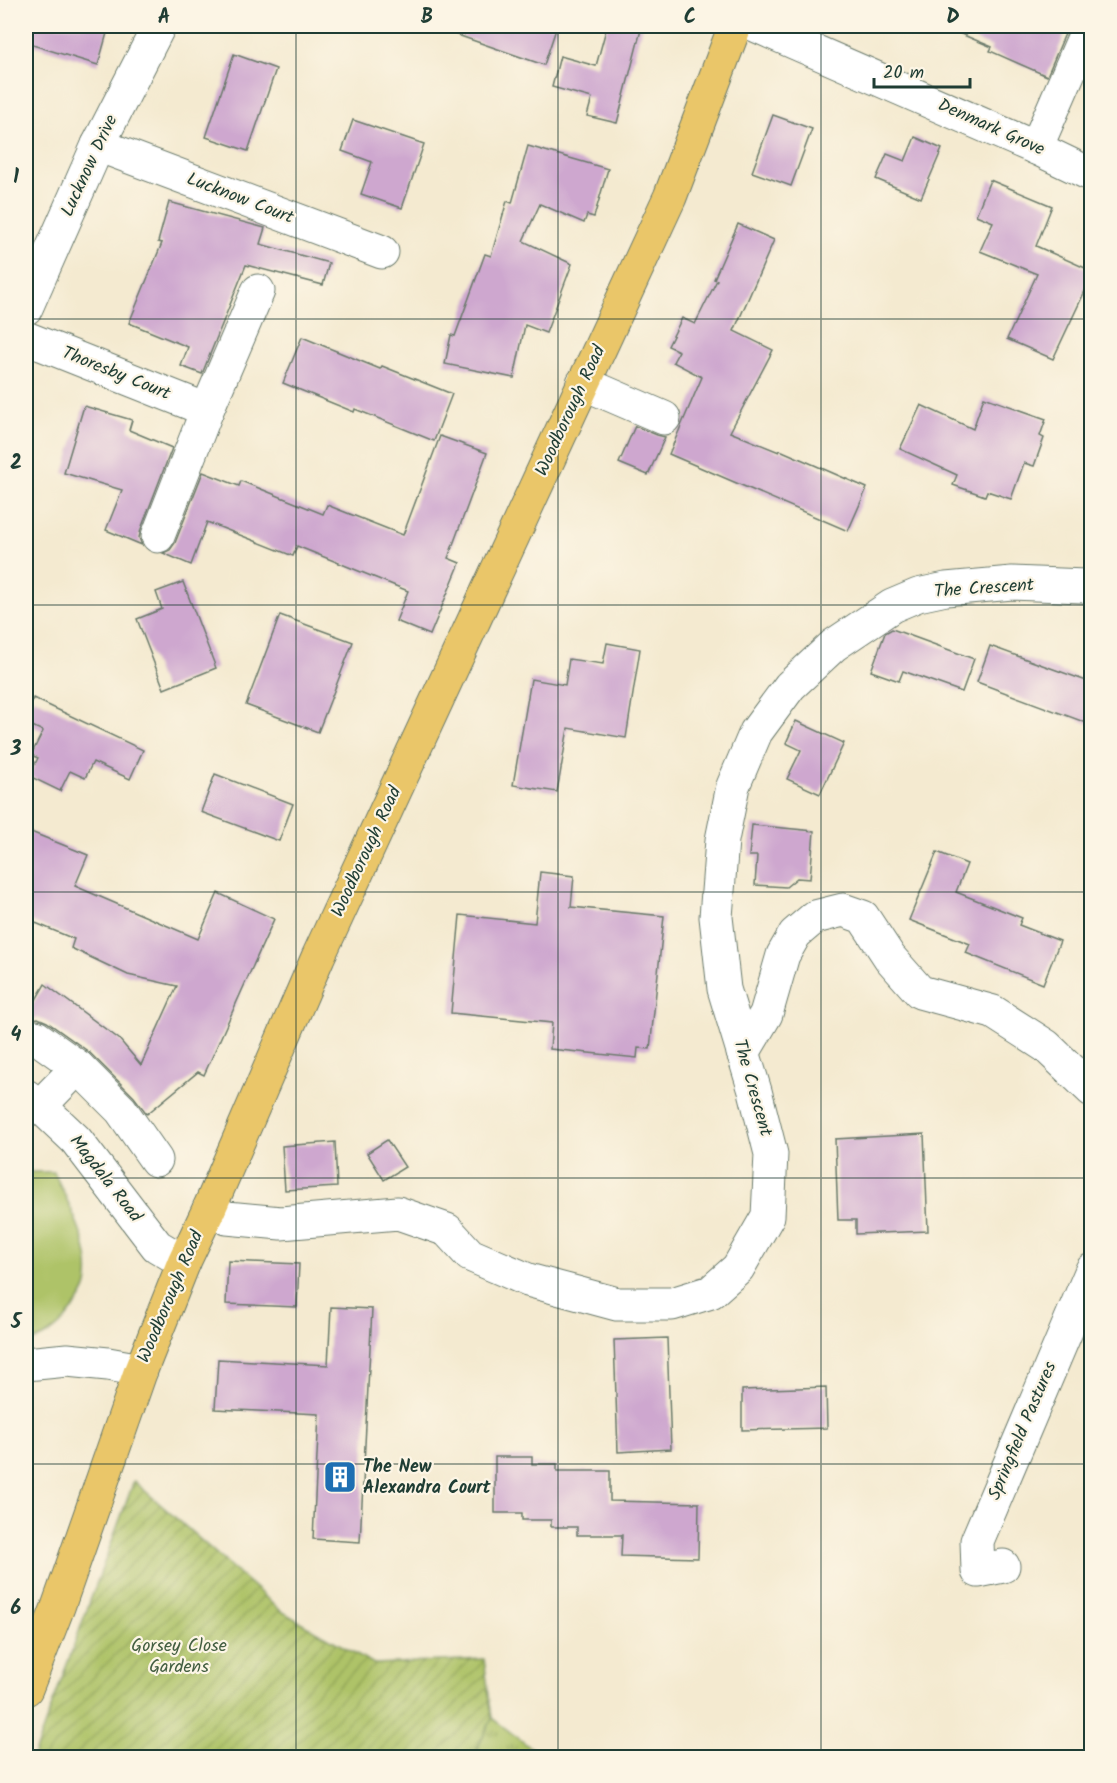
<svg xmlns="http://www.w3.org/2000/svg" width="1117" height="1783" font-family="Kalam,sans-serif">
<defs>
<pattern id="park-tufts" width="24" height="20" patternUnits="userSpaceOnUse" patternTransform="scale(1.5)"><rect width="24" height="20" fill="#aec367"/><path d="M3 7l-1-3M5 7V3M7 7l1-3M15 17l-1-3M17 17v-4M19 17l1-3" fill="none" stroke="#8da056"/></pattern>
<pattern id="garden-furrows" width="10" height="10" patternUnits="userSpaceOnUse" patternTransform="scale(1.5)"><rect width="10" height="10" fill="#aec367"/><path d="M-1 1l2-2M0 10L10 0M9 11l2-2" fill="none" stroke="#8da056"/></pattern>
</defs>
<rect width="100%" height="100%" fill="#fcf5e5"/>
<filter id="ink" filterUnits="userSpaceOnUse"><feTurbulence type="fractalNoise" baseFrequency=".0167" numOctaves="2"/><feDisplacementMap in="SourceGraphic" scale="12" xChannelSelector="R" yChannelSelector="G"/><feConvolveMatrix kernelMatrix="1 2 1 2 8 2 1 2 1" color-interpolation-filters="sRGB"/></filter>
<filter id="wash" filterUnits="userSpaceOnUse"><feTurbulence type="fractalNoise" baseFrequency=".008" numOctaves="4" result="noise"/><feDisplacementMap in="SourceGraphic" scale="24" xChannelSelector="R" yChannelSelector="G"/><feGaussianBlur stdDeviation="1.35" result="paint"/><feColorMatrix in="noise" values="0 0 0 0 0 0 0 0 0 0 0 0 0 0 0 0 0 1.4 0 .05"/><feComposite in="paint" operator="in"/></filter>
<g filter="url(#wash)">
<rect width="100%" height="100%" fill="#f4ead0"/>
<!-- park -->
<path fill="url(#park-tufts)" stroke="#66804e" stroke-width="1.5" d="M492,1718l51,39 -70,1z"/>
<!-- garden -->
<path fill="url(#garden-furrows)" stroke="#66804e" stroke-width="1.5" d="M134,1481l147,130 93,53 110,-5 8,59 -19,39h-440z"/>
<!-- pitch -->
<path fill="#aec367" stroke="#66804e" stroke-width="1.5" d="M26,1172h28c14,32 41,77 33,113 -2,10 -11,20 -17,28 -12,16 -25,26 -44,30z"/>
<g id="blocks">
<!-- building -->
<g fill="#cea7cf">
<path d="M26,26h83l-11,39 -72,-22z"/>
<path d="M444,26h113l-13,39 -101,-35z"/>
<path d="M607,26h35l-25,97 -30,-7 5,-18 -40,-11 8,-31 36,10z"/>
<path d="M942,26h118l7,3 -20,47 -57,-25 2,-4z"/>
<path d="M234,54l42,15 -28,82 -42,-14z"/>
<path d="M773,115l39,14 -21,57 -39,-14z"/>
<path d="M353,120l71,24 -22,64 -41,-14 11,-32 -30,-11z"/>
<path d="M915,137l27,12 -21,49 -45,-19 11,-25 18,7z"/>
<path d="M528,146l80,23 -14,48 -7,-2 -3,8 -44,-19 -17,37 49,23 -26,69 -21,-8 -11,53 -69,-14 6,-29 4,1 30,-82 6,2 16,-55 5,2z"/>
<path d="M990,180l62,26 -16,40 56,25v5l-39,83 -46,-20 30,-65 -57,-23 13,-29 -17,-7z"/>
<path d="M169,202l96,26 -5,16 69,19 -6,22 -77,-20 -44,109 -21,-8 7,-19 -59,-24 33,-80 -4,-1z"/>
<path d="M738,224l36,16 -40,91 39,19 -43,82 49,20 1,-2 87,38 -19,43 -179,-77 33,-77 -29,-15 6,-11 -11,-5 14,-28 13,6 22,-44 -3,-1z"/>
<path d="M302,337l78,32 2,-3 70,28 -18,47 -79,-32 -1,3 -71,-29z"/>
<path d="M984,397l62,22 -6,17 4,2 -10,28 -10,-3 -13,36 -24,-8 -2,5 -32,-11 4,-10 -57,-26 21,-44 52,24z"/>
<path d="M84,406l48,14 -3,10 43,18 -31,81 -2,9 3,7 -36,-15 16,-40 -58,-17z"/>
<path d="M635,426l22,9 8,2 -17,38 -29,-12z"/>
<path d="M440,436l47,17 -39,105 12,5 -30,72 -34,-14 12,-30 -111,-45 -4,10 -86,-34 -16,43 -28,-12 7,-3 5,-7 28,-71 36,14 2,-5 82,33 4,-9 76,30z"/>
<path d="M183,582l33,86 -52,21 -27,-70 25,-10 -6,-17z"/>
<path d="M280,615l73,27 -35,90 -72,-27z"/>
<path d="M892,629l82,30 -12,33 -59,-21 -4,10 -28,-10 14,-38z"/>
<path d="M607,643l33,6 -14,89 -58,-10 -11,64 -44,-7 18,-106 34,6 4,-26 34,5z"/>
<path d="M990,646l102,37v42l-115,-43z"/>
<path d="M33,698l110,52 -13,29 -37,-17 -8,16 -15,-7 -10,20 -31,-15 9,-18 -7,-3 12,-24 -17,-8v-9z"/>
<path d="M796,721l48,22 -24,51 -33,-15 14,-29 -15,-7z"/>
<path d="M215,774l78,30 -14,37 -78,-29z"/>
<path d="M752,825l62,6 -4,48 -13,-1 -11,9 -31,-2 2,-29h-8z"/>
<path d="M26,830l62,25 -13,31 123,53 20,-46 56,26 -70,156 -6,-3 -51,42 -13,-17 -45,-45 -42,-30 -9,-4 -5,1 -6,-4 18,-31 74,55 22,26 36,-79 -49,-11 -57,-27 3,-9 -48,-20z"/>
<path d="M937,852l30,12 -11,28 66,26 -3,7 41,16 -17,43 -77,-31 4,-9 -61,-24z"/>
<path d="M540,872l34,4 -3,31 93,9 -14,133 -12,-1 -1,10 -87,-9 2,-26 -101,-10 9,-98 75,8z"/>
<path d="M924,1134l4,97 -72,3v-14h-18l-3,-81z"/>
<path d="M387,1140l18,27 -21,13 -17,-27z"/>
<path d="M335,1142l2,45 -52,3 -3,-44z"/>
<path d="M228,1261l71,3 -2,43 -71,-3z"/>
<path d="M331,1307l41,2 -12,233 -47,-3 6,-125 -104,-5 3,-50 110,6z"/>
<path d="M667,1338l4,111 -53,3 -4,-112z"/>
<path d="M826,1387l1,41 -85,2v-40z"/>
<path d="M495,1457h37v7h25v7h53v30l89,2 -1,55 -77,-2 1,-21h-45v-8h-26v-7h-29v-7h-27z"/>
</g>
</g>
</g>
<g filter="url(#ink)">
<use href="#blocks" fill-opacity="0" stroke="#6a7a6b" stroke-width="1.5"/>
<g fill="none" stroke-linecap="round" stroke-linejoin="round">
<!-- minor casing -->
<g stroke="#6a7a6b" stroke-width="35">
<g id="minor">
<path d="M757,26l279,122 56,27"/>
<path d="M98,145l284,107"/>
<path d="M1036,148l53,-122"/>
<path d="M26,308l72,-163 61,-119"/>
<path d="M26,338l181,72"/>
<path d="M583,383l81,35"/>
<path d="M158,536l49,-126 51,-119"/>
<path d="M36,1037l42,30 43,43 35,50"/>
<path d="M743,1053l23,-39 17,-59 12,-21 20,-17 28,-7 20,7 27,41 30,34 73,20 53,34 46,44"/>
<path d="M26,1096l14,10 36,34 81,106 27,16"/>
<path d="M40,1106l38,-39"/>
<path d="M209,1209l18,9 54,5 117,-10 49,17 23,25 58,25 89,24h55l39,-12 27,-24 30,-52 3,-62 -16,-63 -31,-102 -8,-72 6,-77 11,-54 23,-54 34,-46 44,-41 58,-39 26,-11 28,-6 66,-6 73,3 7,2"/>
<path d="M26,1364l41,-4 41,4 33,6"/>
<path d="M1003,1566l-25,5 -1,-30 115,-271"/>
</g>
</g>
<!-- major casing -->
<g stroke="#6a7a6b" stroke-width="35">
<path id="major" d="M26,1689l32,-82 83,-237 43,-108 25,-53 109,-252 352,-760 65,-171"/>
</g>
<!-- minor -->
<use href="#minor" stroke="#fff" stroke-width="33"/>
<!-- major -->
<use href="#major" stroke="#eac669" stroke-width="33"/>
</g>
</g>
<!-- grid -->
<path fill="none" stroke="#1f3d34" stroke-width="1.5" stroke-opacity="0.55" d="M296,26v1732M558,26v1732M821,26v1732M26,319h1066M26,605h1066M26,892h1066M26,1178h1066M26,1464h1066"/>
<!-- icons -->
<defs>
<g id="building-square" transform="scale(1.725)"><rect x="-9" y="-9" width="18" height="18" rx="4" fill="#1f6fb2" stroke="#fcf5e5"/><path d="M-4-6H4V6H1V3H-1V6H-4ZM-2.5-4.3h1.7v1.8h-1.7ZM.8-4.3h1.7v1.8H.8ZM-2.5-1h1.7V.8h-1.7ZM.8-1h1.7V.8H.8Z" fill="#fff"/></g>
</defs>
<g fill-rule="evenodd">
<use href="#building-square" x="340" y="1477"/>
</g>
<g text-anchor="middle" dominant-baseline="central" stroke-width="4.5" stroke-linejoin="round" paint-order="stroke">
<!-- street labels -->
<g font-size="18" fill="#1f3d34" stroke="#fcf5e5">
<text transform="translate(991 128) rotate(24)">Denmark Grove</text>
<text transform="translate(90 166) rotate(-65)">Lucknow Drive</text>
<text transform="translate(240 199) rotate(21)">Lucknow Court</text>
<text transform="translate(116 374) rotate(22)">Thoresby Court</text>
<text transform="translate(571 411) rotate(-65)">Woodborough Road</text>
<text transform="translate(984 589) rotate(-4)">The Crescent</text>
<text transform="translate(367 852) rotate(-65)">Woodborough Road</text>
<text transform="translate(752 1088) rotate(74)">The Crescent</text>
<text transform="translate(105 1179) rotate(52)">Magdala Road</text>
<text transform="translate(171 1297) rotate(-67)">Woodborough Road</text>
<text transform="translate(1023 1431) rotate(-67)">Springfield Pastures</text>
</g>
<!-- poi labels -->
<g font-size="18" font-weight="bold" fill="#1f3d34" stroke="#fcf5e5" text-anchor="start">
<text x="363" y="1467">The New<tspan x="363" dy="21">Alexandra Court</tspan></text>
</g>
<!-- park labels -->
<g font-size="18" fill="#435e41" stroke="#fcf5e5">
<text x="179" y="1646">Gorsey Close<tspan x="179" dy="21">Gardens</tspan></text>
</g>
</g>
<!-- margin -->
<rect width="1117" height="1783" fill="none" stroke="#fcf5e5" stroke-width="66"/>
<!-- scale -->
<path d="M874 78v9h96v-9" fill="none" stroke="#1f3d34" stroke-width="3"/>
<text x="883" y="78" font-size="18" fill="#1f3d34" stroke="#fcf5e5" stroke-width="4.5" paint-order="stroke">20 m</text>
<rect x="33" y="33" width="1051" height="1717" fill="none" stroke="#1f3d34" stroke-width="2"/>
<g font-size="20" text-anchor="middle" font-weight="bold" fill="#1f3d34">
<text x="164" y="23">A</text>
<text x="427" y="23">B</text>
<text x="690" y="23">C</text>
<text x="953" y="23">D</text>
<text x="16" y="183">1</text>
<text x="16" y="469">2</text>
<text x="16" y="755">3</text>
<text x="16" y="1041">4</text>
<text x="16" y="1328">5</text>
<text x="16" y="1614">6</text>
</g>
</svg>
